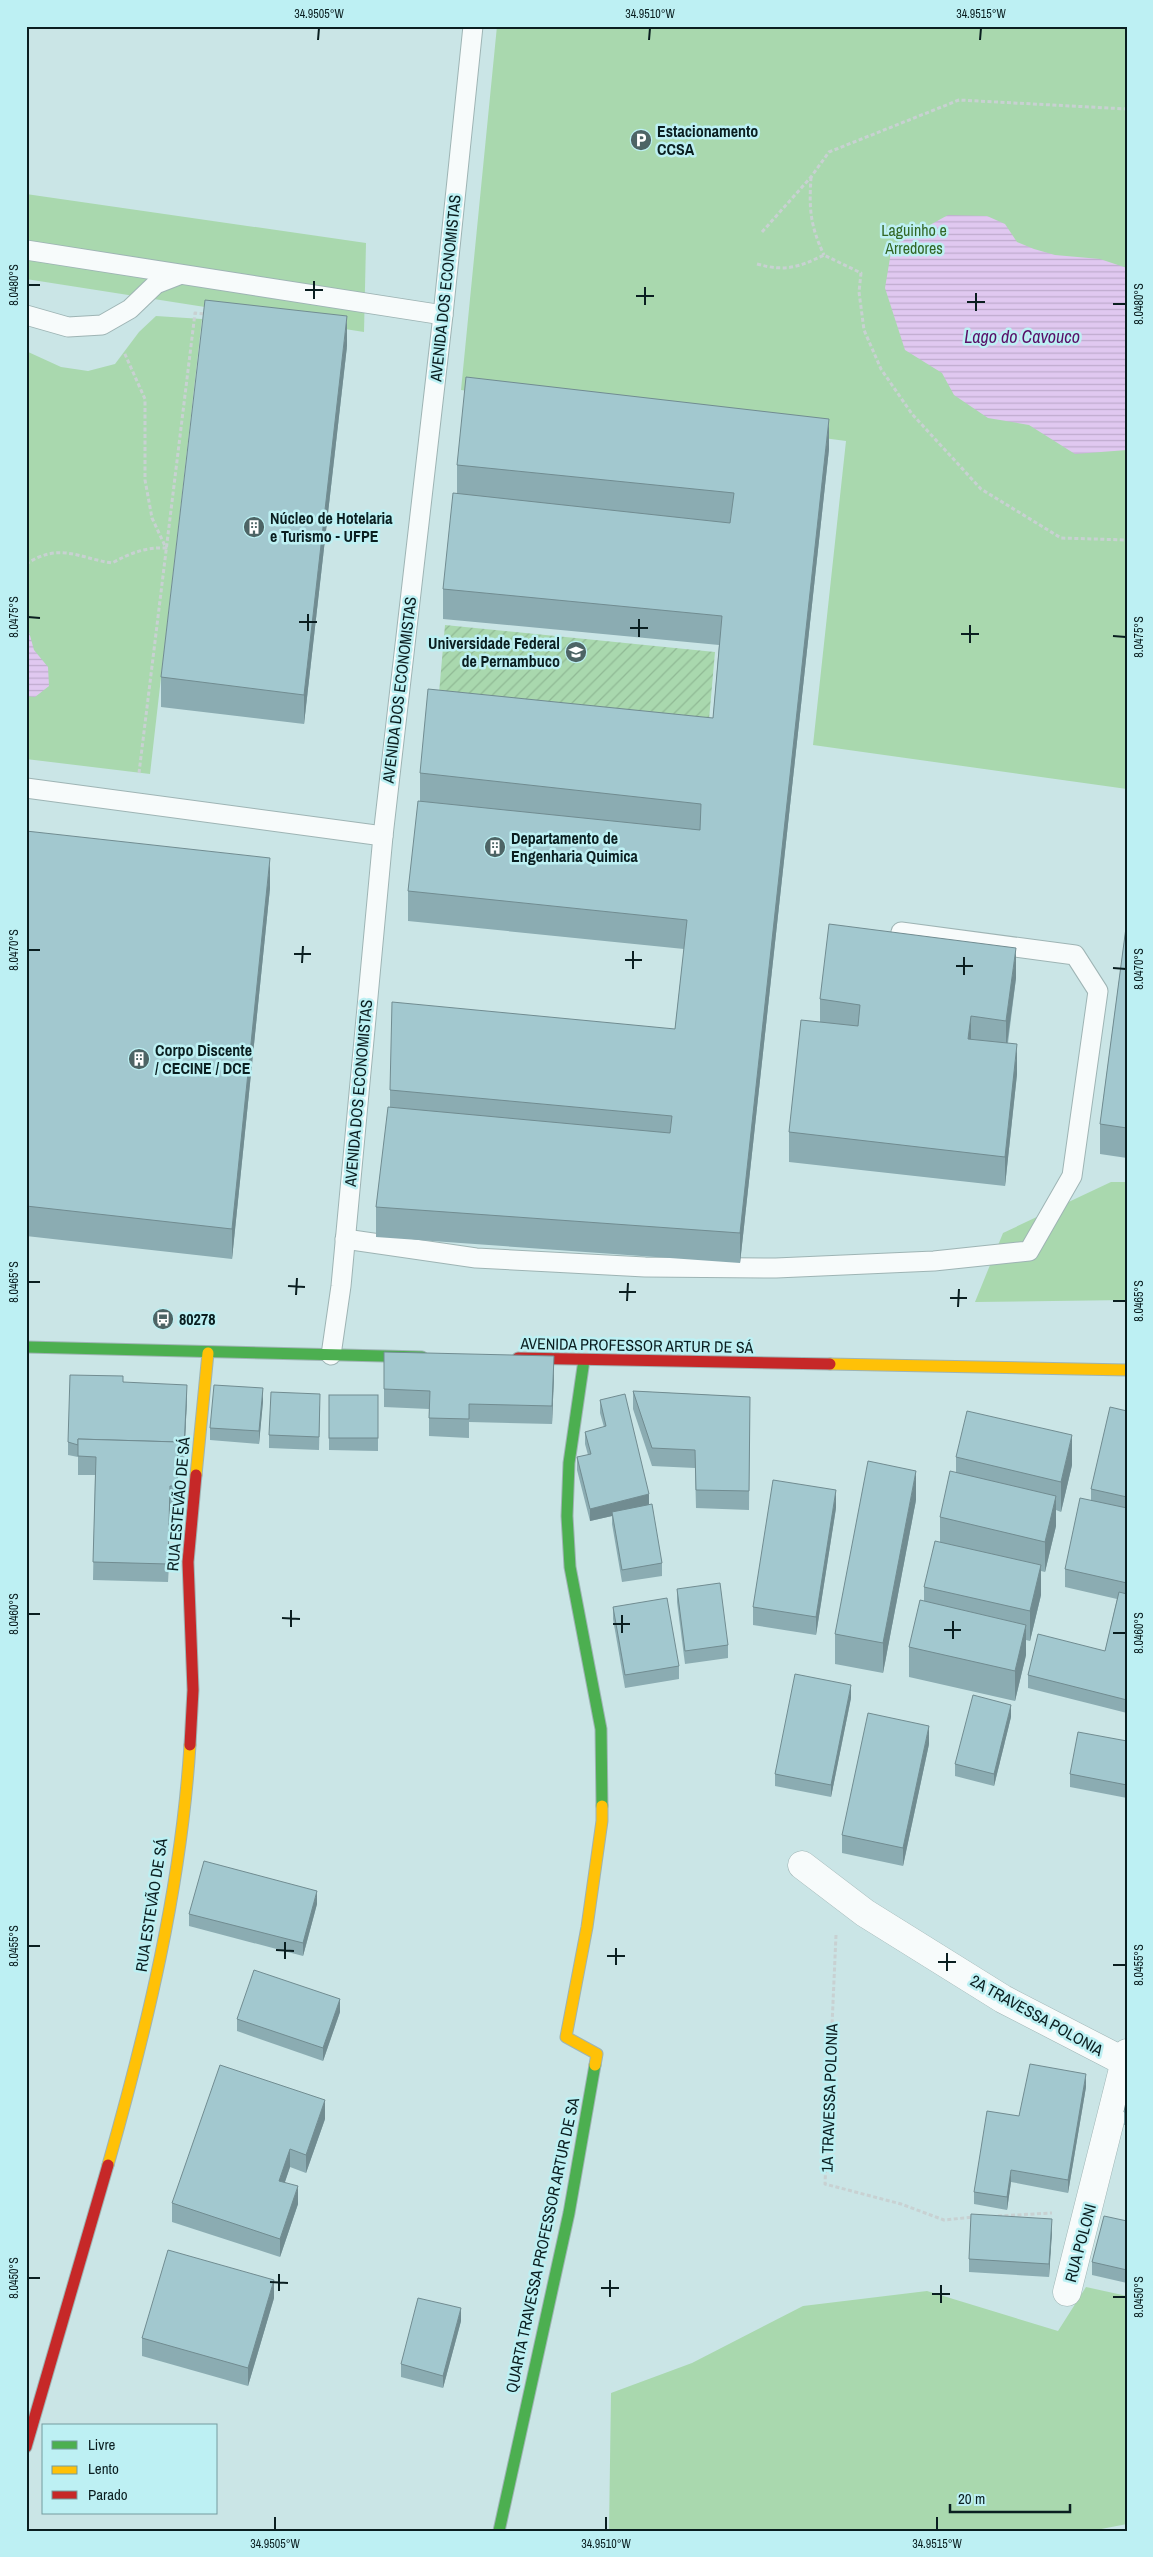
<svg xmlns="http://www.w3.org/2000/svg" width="1153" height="2557" font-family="'Archivo Narrow',sans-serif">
<defs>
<pattern id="garden-furrows" width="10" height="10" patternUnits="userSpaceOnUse" patternTransform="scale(1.25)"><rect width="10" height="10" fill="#a9d8ae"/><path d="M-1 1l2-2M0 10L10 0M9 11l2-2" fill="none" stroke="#90b995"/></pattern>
<pattern id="water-rules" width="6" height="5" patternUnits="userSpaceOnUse" patternTransform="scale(1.25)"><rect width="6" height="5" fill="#e0c8f0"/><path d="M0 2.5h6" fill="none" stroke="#bfabce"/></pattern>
</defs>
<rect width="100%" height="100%" fill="#cae5e6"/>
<!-- green -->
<g fill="#a9d8ae">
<path d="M497,26h630v763l-314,-44 33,-304 -385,-51z"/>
<path d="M26,194l340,49 -2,89 -338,-53z"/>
<path d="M156,316l46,3 -52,455 -124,-15v-408l35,16 27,4 27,-7 24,-32z"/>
<path d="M1111,1182h16v118l-152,2 28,-69z"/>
<path d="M1086,2287l41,9v228l-36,7h-482l2,-138 81,-30 111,-57 124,-15 131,40z"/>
</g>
<!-- garden -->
<path fill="url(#garden-furrows)" d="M445,625l270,27 -8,90 -270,-26z"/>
<!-- water -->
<g fill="url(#water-rules)">
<path d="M948,215l39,1 18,8 12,18 17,7 21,6 45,4 27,9v182l-52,4 -46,-29 -41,-7 -34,-23 -12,-22 -37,-23 -20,-62 7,-42z"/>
<path d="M26,621l8,29 14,17 1,19 -14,11 -9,-1z"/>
</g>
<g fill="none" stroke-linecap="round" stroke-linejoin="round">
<!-- lane casing -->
<g stroke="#9eb4b4" stroke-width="21">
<g id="lane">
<path d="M26,250l417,65"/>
<path d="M26,315l42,12 34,-2 28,-16 26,-25 23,-9"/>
<path d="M26,788l357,48"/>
<path d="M345,1239l131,19 169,9 131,1 158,-7 95,-10 43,-75 26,-185 -23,-36 -174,-23"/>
<path d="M331,1355l10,-69 42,-450 60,-521 30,-289"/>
</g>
</g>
<!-- street casing -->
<g stroke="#9eb4b4" stroke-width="29">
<g id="street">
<path d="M802,1865l63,48 138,86 122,63"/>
<path d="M1067,2292l60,-239"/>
</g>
</g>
<!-- fast casing -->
<g stroke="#9eb4b4" stroke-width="13">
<g id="fast">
<path d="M26,1347l396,10"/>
<path d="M584,1360l-15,103 -2,53 3,51 31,162 1,77"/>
<path d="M499,2531l70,-318 26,-148"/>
</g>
</g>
<!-- slow casing -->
<g stroke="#9eb4b4" stroke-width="13">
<g id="slow">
<path d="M830,1364l297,6"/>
<path d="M196,1475l12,-122"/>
<path d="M595,2065l2,-11 -31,-17 21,-110 15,-106v-15"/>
<path d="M108,2165c39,-137 73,-277 82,-420"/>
</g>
</g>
<!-- jam casing -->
<g stroke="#9eb4b4" stroke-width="13">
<g id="jam">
<path d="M518,1358l312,6"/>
<path d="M190,1745l3,-55 -5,-128 8,-87"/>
<path d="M26,2447l82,-282"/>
</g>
</g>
<!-- path -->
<g stroke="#c8d1d2" stroke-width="3" stroke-dasharray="4 2.5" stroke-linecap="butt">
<path d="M811,177c-2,32 -1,48 13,78"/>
<path d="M762,232l49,-55 18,-25 130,-52 168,9"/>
<path d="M757,264c29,8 42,3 67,-9l37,18 -2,19 5,38 17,39 31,45 69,75 80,49 66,2"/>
<path d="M26,564c34,-22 52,-6 86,-1 19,-10 33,-16 54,-15l-14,-30 -7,-38v-81l-21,-47"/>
<path d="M139,773l56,-460 10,1"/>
<path d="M836,1935l-11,249 76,20 43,16 30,-3"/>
<path d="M998,2216l54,-3"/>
</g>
<!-- lane -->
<use href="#lane" stroke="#f7fbfb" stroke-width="19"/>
<!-- street -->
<use href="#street" stroke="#f7fbfb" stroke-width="28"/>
<!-- fast -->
<use href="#fast" stroke="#4caf50" stroke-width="11"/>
<!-- slow -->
<use href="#slow" stroke="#ffc107" stroke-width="11"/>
<!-- jam -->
<use href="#jam" stroke="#c62828" stroke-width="11"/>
</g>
<!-- wall -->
<g fill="#8bacb2">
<path d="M347,346l-43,378 -143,-17v-30z"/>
<path d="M829,449l-89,814 -364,-26v-30l14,-100v-17l285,-61 9,-80 -276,-28v-30l12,-90v-28l293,-55 6,-73 -276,-26v-30l14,-96v-28z"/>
<path d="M26,831l244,57 -38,371 -206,-23z"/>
<path d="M1127,920v238l-27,-4v-30z"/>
<path d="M1016,978l-8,65 9,31 -12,112 -216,-24v-30l31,-110v-23z"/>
<path d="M384,1352l170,23 -2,49 -83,-2v16l-40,-2v-27l-45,-2z"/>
<path d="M123,1382l64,16 -3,63h-6l-1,43h-7l-2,78 -75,-2 2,-105h-17v-18l-10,-2v-13z"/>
<path d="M633,1391l117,6 -1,113 -53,-2 -1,-40 -43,-2 -19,-57z"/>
<path d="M329,1395h49v56l-49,-1z"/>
<path d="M600,1400l49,105 13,58v13l-40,6 -10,-58v-8l-22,5 -13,-51v-13l11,-2 -3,-11v-12l19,-5 -4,-14z"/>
<path d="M263,1401l-4,43 -49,-4v-12z"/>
<path d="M320,1406l-1,44 -50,-2v-13z"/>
<path d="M1127,1411v302l-99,-25v-13l77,-24 12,-52 -52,-12v-18l26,-69v-11z"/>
<path d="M956,1457l116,8 -11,47 -5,-2v16l-11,46 -4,-1v24l-11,46 -4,-1v15l-11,46 -106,-24v-30l15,-46v-14l16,-45v-25l16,-45z"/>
<path d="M916,1500l-33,173 -48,-9v-30z"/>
<path d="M836,1508l-20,127 -63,-10v-18z"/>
<path d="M677,1589l51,56v13l-43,6 -8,-62z"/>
<path d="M613,1607l66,59v13l-54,9 -12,-69z"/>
<path d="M851,1698l-20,99 -56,-11v-12z"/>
<path d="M1011,1717l-17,69 -39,-10v-12z"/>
<path d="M1127,1741v57l-57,-11v-13z"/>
<path d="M929,1744l-26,122 -61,-13v-18z"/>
<path d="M317,1904l-14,52 -114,-30v-12z"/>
<path d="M340,2012l-17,49 -86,-30v-12z"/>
<path d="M1086,2087l-18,106 -57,-11 -4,28 -33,-6v-12l45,-76z"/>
<path d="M1127,2097v28h-3v-13z"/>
<path d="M325,2119l-19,54 -16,-6 -5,15 13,22 -18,53 -108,-35v-19z"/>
<path d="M1127,2221v62l-35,-8v-13z"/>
<path d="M1052,2232l-3,45 -80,-5v-13z"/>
<path d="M274,2298l-26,88 -106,-30v-18z"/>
<path d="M461,2321l-18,67 -42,-11v-13z"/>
</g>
<!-- shaded-wall -->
<g fill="#718c91">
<path d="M347,316v30l-43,378v-29z"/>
<path d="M829,419v30l-89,814v-30z"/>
<path d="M270,858v30l-38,371v-30z"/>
<path d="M1016,948v30l-10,73v-30z"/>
<path d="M971,1016v30l-3,-7z"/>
<path d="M1017,1044v30l-12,112v-29z"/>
<path d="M554,1356v19l-2,49v-18z"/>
<path d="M187,1385v13l-3,63v-13z"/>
<path d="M263,1388v13l-4,43v-13z"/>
<path d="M1072,1435v30l-11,47v-30z"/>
<path d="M178,1442v18l-1,44v-18z"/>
<path d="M916,1471v29l-33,173v-30z"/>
<path d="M170,1486v18l-2,78v-18z"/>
<path d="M836,1490v18l-20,127v-18z"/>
<path d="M649,1494v13l-37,5v4l-22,5v-12z"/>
<path d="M1056,1496v30l-11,46v-30z"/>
<path d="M1041,1565v30l-11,46v-30z"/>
<path d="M1026,1625v30l-11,46v-30z"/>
<path d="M851,1685v13l-20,99v-12z"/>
<path d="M1011,1705v12l-17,69v-12z"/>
<path d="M929,1726v18l-26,122v-18z"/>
<path d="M317,1891v13l-14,52v-13z"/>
<path d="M340,1999v13l-17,49v-13z"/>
<path d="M1086,2074v13l-18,106v-13z"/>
<path d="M325,2100v19l-19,54v-18z"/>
<path d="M290,2149v18l-11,32v-18z"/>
<path d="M1011,2170v12l-4,28v-13z"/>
<path d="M298,2186v18l-18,53v-18z"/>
<path d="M1052,2219v13l-3,45v-13z"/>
<path d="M274,2280v18l-26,88v-18z"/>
<path d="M461,2308v13l-18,67v-12z"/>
</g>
<!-- building -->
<g fill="#a2c8cf" stroke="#718c91">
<path d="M205,300l142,16 -43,379 -143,-18z"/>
<path d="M466,377l363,42 -89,814 -364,-26 12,-100 282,26 2,-17 -282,-26 2,-88 283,27 12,-109 -279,-29 10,-90 282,29 1,-26 -281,-31 8,-84 285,29 9,-102 -279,-27 10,-96 277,30 4,-30 -277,-28z"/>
<path d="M26,831l244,27 -38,371 -206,-23z"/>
<path d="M1127,920v208l-27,-4z"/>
<path d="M829,924l187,24 -10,73 -35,-5 -3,23 49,5 -12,113 -216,-25 12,-112 57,6 2,-21 -40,-6z"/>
<path d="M384,1352l170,4 -2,50 -83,-2v15l-40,-1 1,-27 -46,-2z"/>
<path d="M70,1375l53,1v6l64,3 -3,63h-6v-6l-100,-3v6l-10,-3z"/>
<path d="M214,1385l49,3 -4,43 -49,-3z"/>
<path d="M633,1391l117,6 -1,94 -53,-1 -1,-40 -43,-2z"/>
<path d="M271,1392l49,2 -1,43 -50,-2z"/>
<path d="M625,1394l24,100 -59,15 -13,-52 14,-3 -6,-22 21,-6 -6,-26z"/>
<rect x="329" y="1395" width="49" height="43"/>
<path d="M1110,1407l17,4v86l-36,-8z"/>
<path d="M967,1411l105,24 -11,47 -105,-25z"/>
<path d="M78,1439l100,3 -1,44h-7l-2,78 -75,-2 3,-105 -18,-1z"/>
<path d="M868,1461l48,10 -33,172 -48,-9z"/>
<path d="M950,1471l106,25 -11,46 -105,-25z"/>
<path d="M773,1480l63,10 -20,127 -63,-10z"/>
<path d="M1080,1498l47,10v75l-62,-14z"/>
<path d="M652,1504l10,59 -40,7 -10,-58z"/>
<path d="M935,1541l106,24 -11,46 -106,-24z"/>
<path d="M720,1583l8,62 -43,6 -8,-62z"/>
<path d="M1119,1592l8,2v106l-99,-25 10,-41 67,17z"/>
<path d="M667,1598l12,68 -54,9 -12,-68z"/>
<path d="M920,1600l106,25 -11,46 -106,-24z"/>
<path d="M795,1674l56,11 -20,100 -56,-11z"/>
<path d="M973,1695l38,10 -17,69 -39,-10z"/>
<path d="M868,1713l61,13 -26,122 -61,-13z"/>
<path d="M1078,1732l49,9v44l-57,-11z"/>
<path d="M204,1861l113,30 -14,52 -114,-29z"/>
<path d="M254,1970l86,29 -17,49 -86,-29z"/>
<path d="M1030,2064l56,10 -18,106 -57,-10 -4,27 -33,-5 13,-81 32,5z"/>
<path d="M220,2065l105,35 -19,55 -16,-6 -11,32 19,5 -18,53 -108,-36z"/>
<path d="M1127,2097v15h-3z"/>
<path d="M971,2214l81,5 -3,45 -80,-5z"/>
<path d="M1104,2216l23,5v49l-35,-8z"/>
<path d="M168,2250l106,30 -26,88 -106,-30z"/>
<path d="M418,2298l43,10 -18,68 -42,-12z"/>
</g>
<!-- ticks -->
<path fill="none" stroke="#0a1e20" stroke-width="2" d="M318,40l1,-12M649,40l1,-12M980,40l1,-12M28,285h12M305,290h18M636,296h18M314,299v-18M967,302h18M1113,304h13M645,305v-18M976,311v-18M28,617l12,1M299,622h18M630,628h18M308,631v-17M961,634h18M1113,636l13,1M639,637v-18M970,643v-18M28,950h12M294,954h17M625,960h17M302,963l1,-17M956,966h17M1113,968l13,1M633,969v-18M964,975v-18M28,1282h12M288,1286l17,1M619,1292h17M296,1295l1,-17M950,1298h17M627,1301l1,-18M1113,1301h13M958,1307l1,-18M28,1614h12M282,1618l18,1M613,1624h17M291,1627v-17M944,1630h17M622,1633v-18M1113,1633h13M953,1639v-18M28,1946h12M276,1950l18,1M607,1956h18M285,1959v-17M938,1962h18M616,1965v-17M1113,1965h13M947,1971v-18M28,2278h12M270,2282l18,1M601,2288h18M279,2291v-17M932,2294h18M610,2297v-17M1113,2297h13M941,2303v-18M275,2530v-13M606,2530v-13M937,2530v-13"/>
<!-- icons -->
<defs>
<g id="parking-disc" transform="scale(1.125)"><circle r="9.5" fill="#4d6465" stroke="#bdf0f3"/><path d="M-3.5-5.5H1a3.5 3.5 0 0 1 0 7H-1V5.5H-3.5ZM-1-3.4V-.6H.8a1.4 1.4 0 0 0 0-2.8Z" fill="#fff"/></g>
<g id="building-disc" transform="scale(1.125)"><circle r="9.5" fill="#4d6465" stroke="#bdf0f3"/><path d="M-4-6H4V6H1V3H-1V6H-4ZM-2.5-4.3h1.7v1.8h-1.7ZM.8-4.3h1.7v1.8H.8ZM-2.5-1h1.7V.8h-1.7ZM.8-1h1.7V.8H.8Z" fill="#fff"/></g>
<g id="university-disc" transform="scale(1.125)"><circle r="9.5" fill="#4d6465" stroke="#bdf0f3"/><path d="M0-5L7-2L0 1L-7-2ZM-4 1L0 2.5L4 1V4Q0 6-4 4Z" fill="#fff"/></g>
<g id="bus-disc" transform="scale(1.125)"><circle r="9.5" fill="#4d6465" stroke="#bdf0f3"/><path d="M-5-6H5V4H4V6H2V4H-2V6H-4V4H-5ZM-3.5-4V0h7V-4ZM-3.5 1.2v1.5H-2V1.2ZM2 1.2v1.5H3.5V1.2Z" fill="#fff"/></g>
</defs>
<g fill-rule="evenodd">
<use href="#parking-disc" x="641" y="140"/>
<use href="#building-disc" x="254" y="527"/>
<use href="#university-disc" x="576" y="652"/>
<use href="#building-disc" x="495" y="847"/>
<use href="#building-disc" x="139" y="1059"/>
<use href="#bus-disc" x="163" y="1319"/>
</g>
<g text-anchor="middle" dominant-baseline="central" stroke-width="5" stroke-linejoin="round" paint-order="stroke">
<!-- poi labels -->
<g font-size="16" font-weight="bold" fill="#0a1e20" stroke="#bdf0f3" text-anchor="start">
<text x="657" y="131">Estacionamento<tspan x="657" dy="18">CCSA</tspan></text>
<text x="270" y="518">Núcleo de Hotelaria<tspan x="270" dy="18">e Turismo - UFPE</tspan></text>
<text x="560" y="643" text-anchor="end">Universidade Federal<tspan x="560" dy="18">de Pernambuco</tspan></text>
<text x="511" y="838">Departamento de<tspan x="511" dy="18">Engenharia Quimica</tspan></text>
<text x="155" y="1050">Corpo Discente<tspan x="155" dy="18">/ CECINE / DCE</tspan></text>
<text x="179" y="1319">80278</text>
</g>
<!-- park labels -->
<g font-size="16" fill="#326625" stroke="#bdf0f3">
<text x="914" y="230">Laguinho e<tspan x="914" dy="18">Arredores</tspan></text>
</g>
<!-- street labels -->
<g font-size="16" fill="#0a1e20" stroke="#bdf0f3">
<text transform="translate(445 288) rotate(-84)">AVENIDA DOS ECONOMISTAS</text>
<text transform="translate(399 690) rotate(-83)">AVENIDA DOS ECONOMISTAS</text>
<text transform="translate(358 1093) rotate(-85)">AVENIDA DOS ECONOMISTAS</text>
<text transform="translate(637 1345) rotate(1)">AVENIDA PROFESSOR ARTUR DE SÁ</text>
<text transform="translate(178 1504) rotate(-85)">RUA ESTEVÃO DE SÁ</text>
<text transform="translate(151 1905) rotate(-81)">RUA ESTEVÃO DE SÁ</text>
<text transform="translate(1037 2015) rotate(29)">2A TRAVESSA POLONIA</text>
<text transform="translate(829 2098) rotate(-88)">1A TRAVESSA POLONIA</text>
<text transform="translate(1080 2243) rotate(-75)">RUA POLONI</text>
<text transform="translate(542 2245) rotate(-78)">QUARTA TRAVESSA PROFESSOR ARTUR DE SA</text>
</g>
<!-- water labels -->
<g font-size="18" font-style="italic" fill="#580f67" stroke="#bdf0f3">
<text x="1022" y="336">Lago do Cavouco</text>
</g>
</g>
<!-- border -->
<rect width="1153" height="2557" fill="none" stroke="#bdf0f3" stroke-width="55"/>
<!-- legend -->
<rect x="42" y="2424" width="175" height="90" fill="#bdf0f3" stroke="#759c9f"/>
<rect x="52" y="2441" width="25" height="8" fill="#4caf50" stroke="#759c9f"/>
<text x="88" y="2450" font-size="15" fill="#0a1e20">Livre</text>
<rect x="52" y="2466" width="25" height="8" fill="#ffc107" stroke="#759c9f"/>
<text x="88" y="2474" font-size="15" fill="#0a1e20">Lento</text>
<rect x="52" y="2491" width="25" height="8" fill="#c62828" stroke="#759c9f"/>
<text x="88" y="2500" font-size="15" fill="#0a1e20">Parado</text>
<!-- scale -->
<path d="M950 2504v8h120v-8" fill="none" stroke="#0a1e20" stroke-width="2.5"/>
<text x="958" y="2504" font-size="15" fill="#0a1e20" stroke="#bdf0f3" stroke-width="4" paint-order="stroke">20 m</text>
<rect x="28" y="28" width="1098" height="2502" fill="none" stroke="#0a1e20" stroke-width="2"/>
<g font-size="12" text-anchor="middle" fill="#0a1e20">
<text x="319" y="18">34.9505°W</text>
<text x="650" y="18">34.9510°W</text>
<text x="981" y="18">34.9515°W</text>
<text transform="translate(14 285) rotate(-90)" y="4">8.0480°S</text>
<text transform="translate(1139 304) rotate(-90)" y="4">8.0480°S</text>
<text transform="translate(14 617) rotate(-90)" y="4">8.0475°S</text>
<text transform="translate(1139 637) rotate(-90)" y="4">8.0475°S</text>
<text transform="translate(14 950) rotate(-90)" y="4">8.0470°S</text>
<text transform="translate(1139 969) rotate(-90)" y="4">8.0470°S</text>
<text transform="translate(14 1282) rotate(-90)" y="4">8.0465°S</text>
<text transform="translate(1139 1301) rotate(-90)" y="4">8.0465°S</text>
<text transform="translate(14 1614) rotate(-90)" y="4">8.0460°S</text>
<text transform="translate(1139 1633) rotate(-90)" y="4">8.0460°S</text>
<text transform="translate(14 1946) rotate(-90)" y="4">8.0455°S</text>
<text transform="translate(1139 1965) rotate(-90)" y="4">8.0455°S</text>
<text transform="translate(14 2278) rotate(-90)" y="4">8.0450°S</text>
<text transform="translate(1139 2297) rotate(-90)" y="4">8.0450°S</text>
<text x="275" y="2548">34.9505°W</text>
<text x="606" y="2548">34.9510°W</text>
<text x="937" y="2548">34.9515°W</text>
</g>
</svg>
